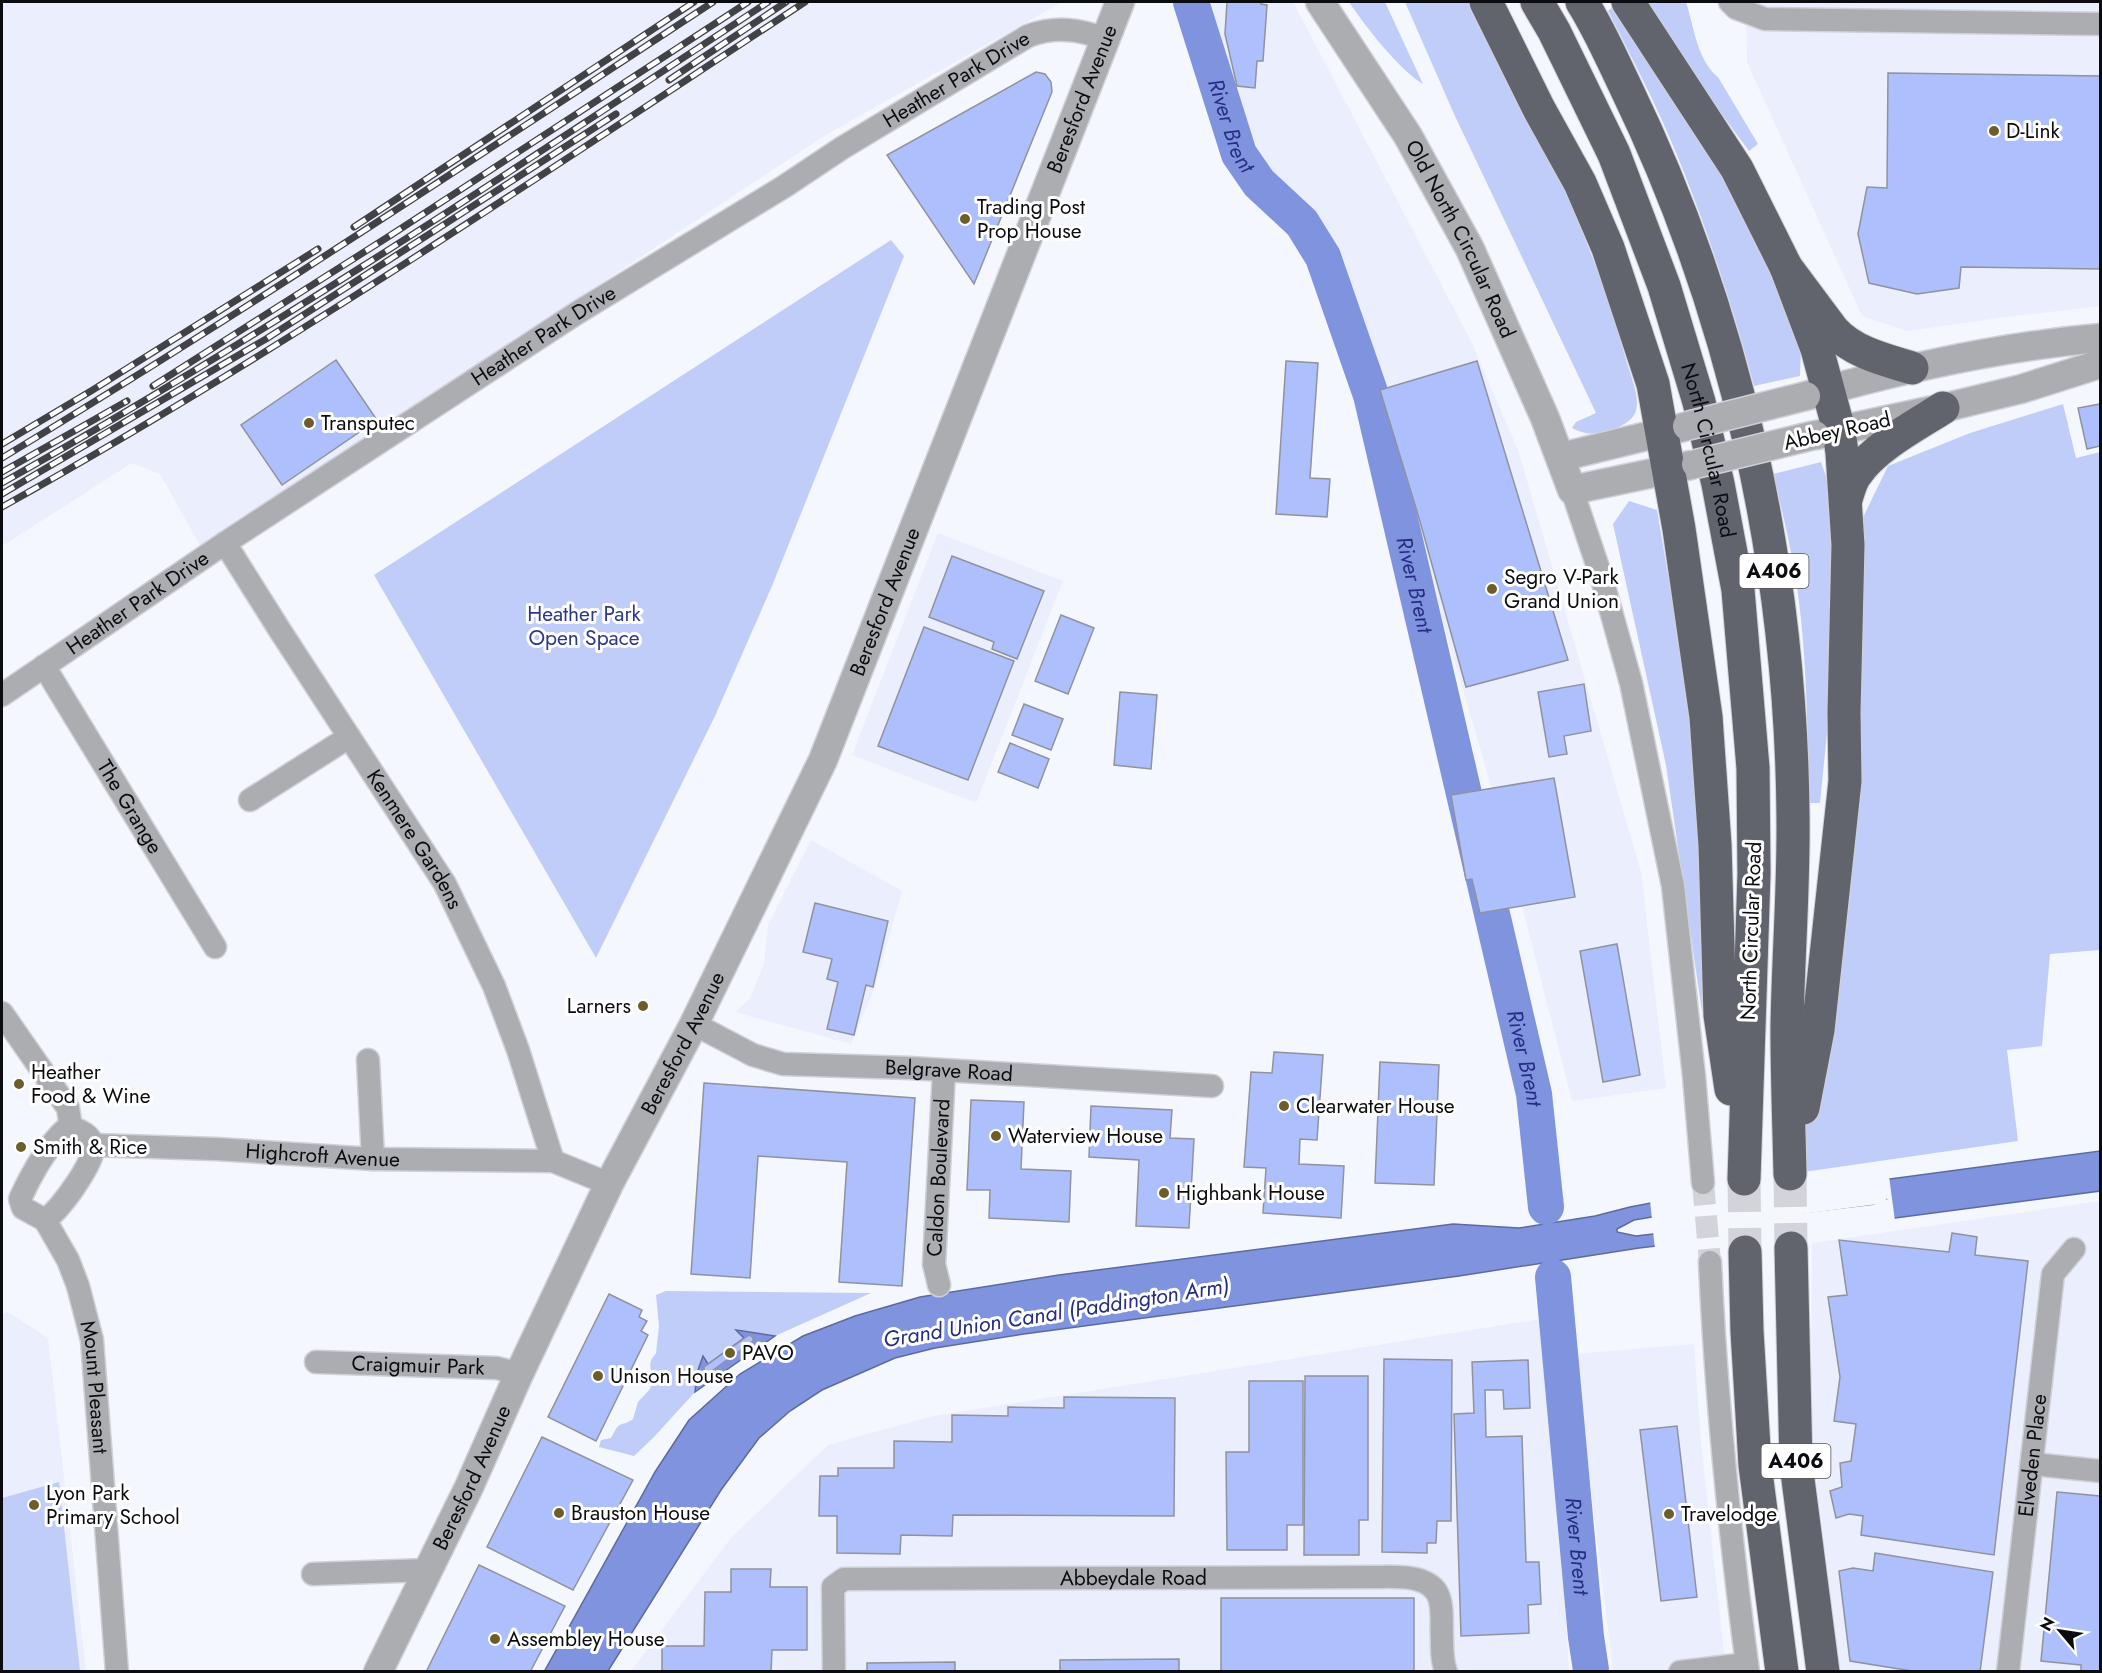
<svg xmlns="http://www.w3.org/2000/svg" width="2102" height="1673" font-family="Jost,sans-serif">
<rect width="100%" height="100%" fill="#f5f7fe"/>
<!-- built -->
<g fill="#eaeefd">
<path d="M2,2h1060l-238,134 -623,411 -41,-73 -28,-11 -130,83z"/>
<path d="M1209,2h84l179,341 47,110 122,419 25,216 -94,13 -79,-309 -166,-565 -62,-65 -25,-48z"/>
<path d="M1746,2h354v304l-102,12 -90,13 -46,-15 -115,-254z"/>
<path d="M938,533l125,48 -87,222 -124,-48z"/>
<path d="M811,840l91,51 -27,96 -24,57 -115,-32 14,-14 14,-34 4,-39z"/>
<path d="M2100,1201v470h-260l-29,-238 1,-190z"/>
<path d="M8,1312l40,26 38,333 -84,1v-358z"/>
<path d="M1547,1318l22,353 -939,1 101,-134 97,-93 105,-29z"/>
<path d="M1694,1344l7,100 25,227h-113l-38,-317z"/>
</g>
<!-- green -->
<g fill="#c0cdf9">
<path d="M1349,2h36l38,82c-24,-14 -58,-58 -74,-82z"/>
<path d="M1405,2h71c56,117 117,234 151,361 4,14 13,33 9,48 -5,16 -37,25 -51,22 -4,-1 -9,-3 -13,-5l4,-6 20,-9 -142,-299z"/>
<path d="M1643,2h43c8,25 11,58 32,75l40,67 -9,7 -57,-77z"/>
<path d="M1615,5l105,169 25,43 29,59 27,72 -1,28 -46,10c-21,-79 -46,-155 -77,-231 -20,-49 -45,-97 -69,-144z"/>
<path d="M891,240l13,16 -132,330 -57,130 -119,242 -222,-383z"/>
<path d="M2063,404l13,54 24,-6v498l-50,4 -8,92 -35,4 11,91 -228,33 28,-144 32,-486 38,-78 82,-33z"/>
<path d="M1821,462l10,28 4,55 -6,168 -9,90h-11c-1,-61 -2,-123 -8,-184 -5,-49 -16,-98 -28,-145z"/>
<path d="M1629,501l28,9 43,253 7,124 -5,125 -36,-247 -53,-241z"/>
<path d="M666,1291l205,2 -96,43 -80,56 -41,45 -20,19 -35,-9 2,-7 10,-2c11,-21 8,-9 22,-19l5,-17 12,-13 3,-11 -3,-12 1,-6 5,-7 3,-27 -3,-31z"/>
<path d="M59,1482l21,189h-78v-173z"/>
</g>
<!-- water -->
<g fill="#8093de" stroke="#5d6aa0" stroke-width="1.5" fill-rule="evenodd">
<path d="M2100,1151v40l-205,27 -256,30 -180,28 -435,58 -89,14 -40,10 -73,32 -32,21 -31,27 -38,52 -113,181 -64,1 111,-200 34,-52 51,-46 63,-38 52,-20 65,-19 139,-22 394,-51 66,4 76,-12 35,-9 21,-4 212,-25 27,1zM1872,1192l18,3 -6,9 -231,30 -17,2 -19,-4v-3l17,-9 18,-3z"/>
<path d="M736,1330l39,6 -80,56 2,-19 6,-17 5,8 36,-26z"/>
</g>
<!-- pier -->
<path fill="#f5f7fe" d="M1863,1175l26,1 6,45 -240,28 -2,-18 220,-26 15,-6 -16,-4 -220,25 -2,-20z"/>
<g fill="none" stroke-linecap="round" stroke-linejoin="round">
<!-- river -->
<g stroke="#8093de" stroke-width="36">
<path id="s1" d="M1191,2l48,152 20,29 43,40 21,34 48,138 163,699 12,113"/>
<path id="s2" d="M1553,1277l33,360 5,33"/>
</g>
</g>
<!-- building -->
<g fill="#aebffd" stroke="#90939d" stroke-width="1.5">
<path d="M1227,2h34v2l6,1 -4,56h-6l-2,27 -18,-2 -12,-52z"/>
<path d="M1036,72l9,2 6,8 1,10 -78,192 -87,-129z"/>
<path d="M1888,73l212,3v193l-139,-2 -2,21 -42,6 -48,-11 -11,-49 9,-47 20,1z"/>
<path d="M336,360l41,60 -95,65 -41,-60z"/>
<path d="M1286,361l32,2 -8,115 20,1 -3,38 -51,-3z"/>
<path d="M1477,361l91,299 -102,27 -47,-169 -39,-128z"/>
<path d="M2100,404v42l-13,3 -9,-41z"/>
<path d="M952,556l92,35 -27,68 -25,-10 2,-7 -65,-25z"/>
<path d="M1061,615l33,13 -26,66 -33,-13z"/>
<path d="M924,627l90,34 -46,119 -90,-34z"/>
<path d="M1584,684l7,47 -27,5 3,18 -18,3 -11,-65z"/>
<path d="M1120,692l37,3 -6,74 -37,-4z"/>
<path d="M1024,704l39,15 -12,31 -39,-15z"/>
<path d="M1010,743l39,16 -11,29 -40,-16z"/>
<path d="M1554,778l21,119 -95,16 -8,-34 -6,1 -15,-85z"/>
<path d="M815,903l73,18 -15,66 -7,-2 -12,50 -27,-6 11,-47 -11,-3 5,-20 -29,-7z"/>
<path d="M1617,944l23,131 -37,7 -23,-131z"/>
<path d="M1274,1052l49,3 -6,85 -17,-1 -1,25 45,2 -3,52 -78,-5 3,-45 -22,-1 7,-95 21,1z"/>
<path d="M1380,1062l59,3 -5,120 -59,-2z"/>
<path d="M704,1083l211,15 -13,188 -63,-4 8,-120 -89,-6 -8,122 -59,-4z"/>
<path d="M971,1100l53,2 -3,67 50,2 -2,51 -80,-4 1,-28h-23z"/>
<path d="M1091,1106l81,4 -2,28 24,1 -5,89 -53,-2 3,-66 -50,-3z"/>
<path d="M1952,1233l25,4 -2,18 53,6 -34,294 -133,-20 2,-19 -14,-2 -13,4 -6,-27 12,-4 -2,-24 11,-2 5,-37 -22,-3 6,-44 -12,-80 19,-2 -8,-55 110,12z"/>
<path d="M609,1294l33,16 -3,7 8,4 -6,10 7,4 -52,106 -48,-24z"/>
<path d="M749,1335l4,2v4l-44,32 -5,-1v-5z"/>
<path d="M1384,1359l68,1 -1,161h-14l-1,22h-9v10l-45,-1z"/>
<path d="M1528,1360l2,48 -26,1 -1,-19h-18l1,47 36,-1 4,126h13l2,42 -13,1 1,28 -68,3 -7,-222 20,-1 -2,-51z"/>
<path d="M1305,1376h63v144h-9v35h-55z"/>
<path d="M1249,1381h54v144h-16v25h-60l-1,-98h23z"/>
<path d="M1064,1397l111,1 -1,118 -221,-1 -1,21 -51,-1 -1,19 -63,-1v-37h-18l1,-40h18v-8h56v-27l58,1v-27l56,1v-9l56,1z"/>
<path d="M1677,1426l20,171 -36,4 -21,-171z"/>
<path d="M542,1437l91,43 -60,110 -86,-43z"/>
<path d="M2057,1492l43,4v176h-19v-7l-40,-4z"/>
<path d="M1875,1553l118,19 -13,100h-62l-68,-11 -11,-90 14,-3 20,3z"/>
<path d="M479,1565l86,41 -35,66h-104z"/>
<path d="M731,1569h40l-1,18h37v63h-35l-1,22h-109v-26h42l1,-54h26z"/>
<rect x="1221" y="1598" width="193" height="74"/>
<path d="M1179,1659v13h-119v-12z"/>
<path d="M955,1662v10h-88v-9z"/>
</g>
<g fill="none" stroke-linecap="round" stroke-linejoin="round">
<!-- minor-tunnel -->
<path stroke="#d2d4da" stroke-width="22" stroke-dasharray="22 11" stroke-linecap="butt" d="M1703,1183l7,79"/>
<!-- trunk-tunnel -->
<g stroke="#d2d4da" stroke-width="33" stroke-dasharray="33 16" stroke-linecap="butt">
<path d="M1790,1174l1,74"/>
<path d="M1744,1179l1,73"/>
</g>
<!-- minor casing -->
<g stroke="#d0d1d8" stroke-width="25">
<g id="minor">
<path d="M1730,2l6,6 29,11 335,5"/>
<path d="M1572,490l30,89 29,104 42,203 21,190 9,107"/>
<path id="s3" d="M225,543l54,86 166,255 49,102 24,64 35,111"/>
<path id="s4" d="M44,666l171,281"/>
<path id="s5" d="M2,695l223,-152 352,-230 208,-127 57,-38 186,-112c27,-10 51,-7 77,3"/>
<path d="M250,800l99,-63"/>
<path d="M2,1013l66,95 3,20"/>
<path id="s6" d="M694,1024l59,31 30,9 127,4 302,18"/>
<path d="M368,1060l5,99"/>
<path d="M67,1128c12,0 27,8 26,22 -3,18 -33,60 -48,70l-22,-12 -3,-9c11,-24 26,-53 47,-71z"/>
<path id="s7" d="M92,1145l124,4 157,10 180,2 56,23"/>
<path id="s8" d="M45,1220l23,40 10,26 14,54 25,332"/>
<path d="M1710,1262c6,137 20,274 38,410"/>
<path id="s9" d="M939,1285l-5,-21 10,-193"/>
<path id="s10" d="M316,1362l181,6 22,6"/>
<path d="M2032,1464l68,7"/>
<path d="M313,1574l115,-4"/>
<path id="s11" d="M834,1672l-1,-85 11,-8 531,-2c21,0 59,-4 65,24 3,11 1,26 2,38 0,11 0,22 4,33"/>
<path d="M1680,1672l67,-8"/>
<path id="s12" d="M2008,1672l45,-398 21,-25"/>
</g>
</g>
<!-- tertiary casing -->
<g stroke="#d0d1d8" stroke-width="31">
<g id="tertiary">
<path id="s13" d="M1320,2l88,134 62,113 75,169 27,72 119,-25"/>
<path d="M1806,396c94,-27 197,-50 294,-58"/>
<path d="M1817,435l126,-27 78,-19 79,-25"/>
<path d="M1561,457l123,-30"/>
<path id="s14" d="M378,1672l91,-185 50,-113 90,-190 85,-160 129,-264 297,-758"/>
</g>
</g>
<!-- trunk casing -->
<g stroke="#d0d1d8" stroke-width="35">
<g id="trunk">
<path d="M1486,2l53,107 41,74 28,65 45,136 26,145 27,188 9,128 5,170 11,74"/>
<path id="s15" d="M1537,2l17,29 60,123 50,132 35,116 19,82 20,106 15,178 1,106 -10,305"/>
<path d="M1582,2c17,27 30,57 44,86 109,225 165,478 167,728 1,71 -5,142 -6,213 0,48 2,97 3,145"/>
<path d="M1628,2l109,167 49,98 47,63c19,22 52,30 79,38"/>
<path d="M1786,267l31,82 22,81 3,23 6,92 -4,167 1,69 -27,249 -15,78"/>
<path d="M1846,499c3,-9 5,-19 11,-26 18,-26 59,-48 86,-65"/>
<path d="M1791,1248l5,216 27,208"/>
<path d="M1745,1252l2,79 8,134 27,207"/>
</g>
</g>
<!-- minor -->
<use href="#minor" stroke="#abadb1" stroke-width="22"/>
<!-- tertiary -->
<use href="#tertiary" stroke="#abadb1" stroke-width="28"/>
<!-- trunk -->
<use href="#trunk" stroke="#61646c" stroke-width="33"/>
<!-- rail casing -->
<g stroke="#414246" stroke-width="7">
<g id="rail">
<path d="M669,80l117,-78"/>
<path d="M354,227l340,-225"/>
<path d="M153,386l238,-151 357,-233"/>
<path d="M2,444l89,-53 227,-142"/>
<path d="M2,458c241,-145 476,-302 711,-456"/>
<path d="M2,472l125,-71"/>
<path d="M2,483c262,-147 514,-315 766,-481"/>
<path d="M2,494l264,-155 350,-225"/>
<path d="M2,507c276,-154 539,-332 803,-505"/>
</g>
</g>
<!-- rail -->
<use href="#rail" stroke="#fff" stroke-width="4.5" stroke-dasharray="14" stroke-linecap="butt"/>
<!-- tertiary-bridge casing -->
<g stroke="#d0d1d8" stroke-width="31" stroke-linecap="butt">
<g id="tertiary-bridge">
<path d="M1687,426l119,-30"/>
<path d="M1696,464l119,-29"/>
</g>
</g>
<!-- tertiary-bridge -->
<use href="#tertiary-bridge" stroke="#abadb1" stroke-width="28"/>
</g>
<!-- markers -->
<g fill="#6d5d2a" stroke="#fff" stroke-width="2">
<circle cx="1994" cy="131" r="6"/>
<circle cx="965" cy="219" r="6"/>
<circle cx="309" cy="423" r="6"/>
<circle cx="1492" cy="589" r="6"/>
<circle cx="643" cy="1006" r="6"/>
<circle cx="19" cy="1084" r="6"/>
<circle cx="1284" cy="1106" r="6"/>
<circle cx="996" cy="1136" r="6"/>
<circle cx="21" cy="1147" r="6"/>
<circle cx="1164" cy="1193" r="6"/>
<circle cx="730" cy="1353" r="6"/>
<circle cx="598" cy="1376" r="6"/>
<circle cx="34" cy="1505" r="6"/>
<circle cx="559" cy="1513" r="6"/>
<circle cx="1669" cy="1514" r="6"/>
<circle cx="495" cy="1639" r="6"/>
</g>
<g text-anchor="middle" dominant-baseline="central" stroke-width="6" stroke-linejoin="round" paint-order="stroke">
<!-- shield labels -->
<g fill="#fff" stroke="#545557" stroke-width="1.5">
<rect x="1739.5" y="554" width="69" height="34" rx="4.5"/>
<rect x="1761.5" y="1444" width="69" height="34" rx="4.5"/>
</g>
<g font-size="20" font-weight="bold" fill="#0b0c0f">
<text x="1774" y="571">A406</text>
<text x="1796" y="1461">A406</text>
</g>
<!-- street labels -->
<g font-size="21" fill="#0b0c0f" stroke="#fff">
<text stroke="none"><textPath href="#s5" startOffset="1136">Heather Park Drive</textPath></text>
<text stroke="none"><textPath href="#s14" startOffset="1725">Beresford Avenue</textPath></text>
<text stroke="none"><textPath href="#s13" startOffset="276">Old North Circular Road</textPath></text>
<text stroke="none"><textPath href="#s5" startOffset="650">Heather Park Drive</textPath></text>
<text transform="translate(1837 431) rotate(-13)">Abbey Road</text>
<text stroke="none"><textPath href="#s15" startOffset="482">North Circular Road</textPath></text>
<text stroke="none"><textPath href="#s14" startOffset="1185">Beresford Avenue</textPath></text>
<text stroke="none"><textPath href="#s5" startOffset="164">Heather Park Drive</textPath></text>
<text stroke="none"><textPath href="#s4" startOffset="165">The Grange</textPath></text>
<text stroke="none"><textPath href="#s3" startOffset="352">Kenmere Gardens</textPath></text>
<text transform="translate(1751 931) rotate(-88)">North Circular Road</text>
<text stroke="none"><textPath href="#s14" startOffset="699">Beresford Avenue</textPath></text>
<text stroke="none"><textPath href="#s6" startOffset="264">Belgrave Road</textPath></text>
<text stroke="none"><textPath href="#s7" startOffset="231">Highcroft Avenue</textPath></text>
<text stroke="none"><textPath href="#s9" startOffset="108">Caldon Boulevard</textPath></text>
<text stroke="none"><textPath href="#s10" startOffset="102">Craigmuir Park</textPath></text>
<text stroke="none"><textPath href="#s8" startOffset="177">Mount Pleasant</textPath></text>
<text stroke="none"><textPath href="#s12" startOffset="218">Elveden Place</textPath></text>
<text stroke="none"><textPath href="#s14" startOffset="216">Beresford Avenue</textPath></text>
<text stroke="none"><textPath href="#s11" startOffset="388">Abbeydale Road</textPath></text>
</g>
<!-- poi labels -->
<g font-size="21" fill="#0b0c0f" stroke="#fff" text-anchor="start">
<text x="2006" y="131">D-Link</text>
<text x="977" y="207">Trading Post<tspan x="977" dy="24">Prop House</tspan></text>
<text x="321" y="423">Transputec</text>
<text x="1504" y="577">Segro V-Park<tspan x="1504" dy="24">Grand Union</tspan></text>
<text x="631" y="1006" text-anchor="end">Larners</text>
<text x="31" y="1072">Heather<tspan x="31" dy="24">Food &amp; Wine</tspan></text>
<text x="1296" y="1106">Clearwater House</text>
<text x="1008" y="1136">Waterview House</text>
<text x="33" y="1147">Smith &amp; Rice</text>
<text x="1176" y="1193">Highbank House</text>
<text x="742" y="1353">PAVO</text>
<text x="610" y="1376">Unison House</text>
<text x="46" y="1493">Lyon Park<tspan x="46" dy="24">Primary School</tspan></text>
<text x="571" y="1513">Brauston House</text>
<text x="1681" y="1514">Travelodge</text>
<text x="507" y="1639">Assembley House</text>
</g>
<!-- park labels -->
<g font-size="21" fill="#2c378d" stroke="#fff">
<text x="584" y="614">Heather Park<tspan x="584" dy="24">Open Space</tspan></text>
</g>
<!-- water labels -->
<g font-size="22" font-style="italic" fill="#252e84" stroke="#fff">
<text stroke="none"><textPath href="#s1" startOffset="130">River Brent</textPath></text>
<text stroke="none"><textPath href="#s1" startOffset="634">River Brent</textPath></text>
<text stroke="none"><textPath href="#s1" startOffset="1120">River Brent</textPath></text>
<text transform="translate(1056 1312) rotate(-9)">Grand Union Canal (Paddington Arm)</text>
<text stroke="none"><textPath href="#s2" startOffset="270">River Brent</textPath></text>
</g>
</g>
<!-- border -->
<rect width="2102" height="1673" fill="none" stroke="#0b0c0f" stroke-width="6"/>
<!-- north arrow -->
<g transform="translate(2060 1631) rotate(299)" stroke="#ffffff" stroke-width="4.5" paint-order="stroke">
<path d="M0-4.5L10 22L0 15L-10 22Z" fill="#0b0c0f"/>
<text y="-9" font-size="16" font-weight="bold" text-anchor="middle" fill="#0b0c0f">N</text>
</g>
</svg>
